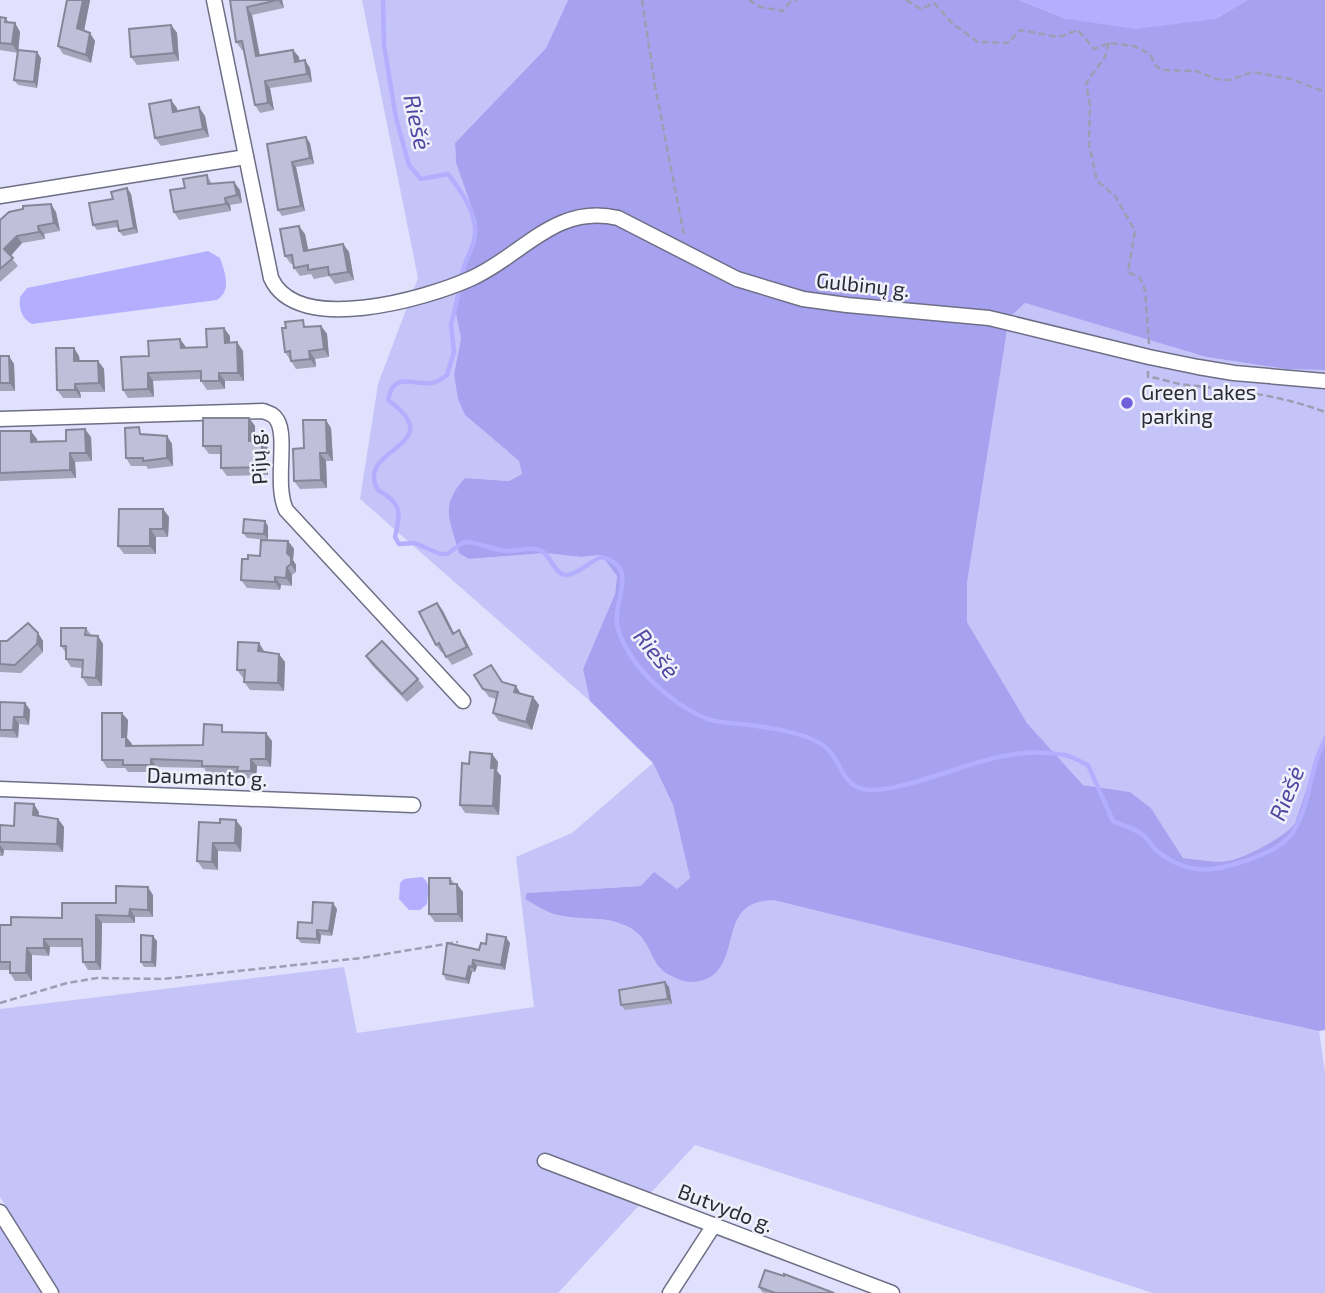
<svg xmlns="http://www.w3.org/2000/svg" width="1325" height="1293" font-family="'Exo 2',sans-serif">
<rect width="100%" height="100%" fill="#e1e1fd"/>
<!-- green -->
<g fill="#c5c4f9">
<path d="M362,0h206l-22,48 -91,95 1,20 21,60 -22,86 6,30 -7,35 11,41 54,46 3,13 -13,7 -44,-3 4,81 76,-6 36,4 20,-2 16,21 -2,18 -32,75 7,32 -230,-202 18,-115 40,-106z"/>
<path d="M1025,303l181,54 80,12 39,1v364l-30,89c-10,14 -50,35 -67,38 -14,2 -31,-2 -45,-3l-32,-50 -21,-16 -47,-7 -56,-62 -60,-101v-39l42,-265z"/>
<path d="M653,763l20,42 17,73 -13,11 -36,-3 -113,7 65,25 28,5 16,10 13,14 11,23 71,-36c9,-26 16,-36 45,-33l437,107 105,23 6,41v221h-172l-458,-148 -137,148h-498l-60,-96v-188l344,-42 13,66 177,-26 -18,-150 56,-24z"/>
<path d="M0,1226l42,67h-42z"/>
</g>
<!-- forest -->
<path fill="#a6a2f0" d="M568,0h451l48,19h148l32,-19h78v370l-39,-1 -80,-12 -181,-54 -16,15 -42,265v39l60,101 56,62 47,7 21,16 32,50c14,1 31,5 45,3 17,-3 57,-24 67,-38l30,-89v296l-6,1 -105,-23 -437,-107c-68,-7 -26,80 -87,81 -7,0 -25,-8 -29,-13 -10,-10 -10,-24 -24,-36 -23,-20 -55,-11 -83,-19 -9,-3 -20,-10 -29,-15l2,-6 114,-7 13,-14 23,17 13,-11 -17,-73 -20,-42 -63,-62 -7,-32 32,-75 2,-18 -16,-21 -20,2 -36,-4 -76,6 -10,-6c-9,-34 -20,-46 6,-75l44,3 13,-7 -3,-13 -54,-46 -7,-16 -4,-25 7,-35 -6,-30 22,-86 -21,-60 -1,-20 91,-95z"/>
<!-- water -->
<g fill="#b3affe">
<path d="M1019,0h228l-32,19 -79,10 -69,-10z"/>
<path d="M208,251l12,7c5,14 12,33 -3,42l-185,24c-11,-6 -13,-15 -12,-27l7,-9z"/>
<path d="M422,877c9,6 6,17 5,27l-7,6h-11l-10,-11 1,-16 4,-4z"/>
</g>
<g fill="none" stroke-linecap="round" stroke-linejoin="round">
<!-- stream -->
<g stroke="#b3affe" stroke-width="4.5">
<path d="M383,0l1,45 12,73 13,47 12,14 27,-5c14,18 32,43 26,67 -4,13 -11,24 -13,37"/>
<path d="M460,287l-9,38 3,27 -7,23c-4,3 -10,8 -16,8 -18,3 -37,-13 -43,17 65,47 -35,47 -10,90 24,13 23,23 17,47l4,7 16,-1 25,11h7l17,-12c15,0 28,8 43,9 10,0 25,-4 33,-1 12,6 14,25 27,25 12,-1 23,-14 34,-18 41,10 9,46 17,72 12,38 52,74 87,89 11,5 25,5 37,6 22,3 64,8 82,22 20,15 15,43 48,44 16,0 32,-5 47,-9 49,-14 92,-36 145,-26 8,1 17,7 24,10l25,56c9,4 22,8 30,14 5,4 9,11 14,16 32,25 55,21 91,9 16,-6 35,-13 45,-28 18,-28 16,-64 32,-92"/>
</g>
<!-- street casing -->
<g stroke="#6e6e86" stroke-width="17">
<g id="street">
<path d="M214,0l57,278c26,58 154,21 199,1 51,-22 85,-76 148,-61l119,61 66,20 44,6 142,13 160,39 49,10 36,6 91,8"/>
<path d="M0,196l246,-39"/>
<path d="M0,419l263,-8c5,2 11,3 14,9 11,18 -3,64 9,90l177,191"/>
<path d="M0,789l413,16"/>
<path d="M545,1161l347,132"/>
<path d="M0,1212l51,81"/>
<path d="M670,1293l44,-68"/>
</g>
</g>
<!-- path -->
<g stroke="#9d9db3" stroke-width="2.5" stroke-dasharray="7 3.5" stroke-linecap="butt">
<path d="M642,0l13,86 29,149"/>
<path d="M749,0l11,7 23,4 7,-9 7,-2"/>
<path d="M906,0l15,9 13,-6 19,21 25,18 30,1 12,-13 39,7 19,-7 16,19 15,-6 25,3 16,8 5,11 7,5 35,1 19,8 13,1 24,-8 38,7 34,13"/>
<path d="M1109,43l-4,14 -19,26 4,22 -1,39 8,37 18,15 20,35 -7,41 12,6 5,12 4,54"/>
<path d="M1148,371v6c11,1 22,5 32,7 50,6 98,10 145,28"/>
<path d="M0,1003l67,-20 30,-5 66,1 198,-21 97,-16"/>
</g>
<!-- street -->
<use href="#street" stroke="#fff" stroke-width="14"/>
</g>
<!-- wall -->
<g fill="#a4a4bb">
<path d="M67,0h23l-6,31 11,10 -4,22 -28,-9 -5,-8z"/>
<path d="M230,0h52l2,8 -32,7 8,40 33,-5 6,7v4l11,7 2,14 -42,6 4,22 -14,3 -5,-8 -11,-55h-2l-6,-8z"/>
<path d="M0,17l6,1 3,5h6l5,9 -2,21 -18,-3z"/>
<path d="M171,25l6,8 2,28 -42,4 -6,-8z"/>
<path d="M41,58l-4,30 -19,-3 -4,-5z"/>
<path d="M177,108v3l28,5 4,21 -48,9 -6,-8z"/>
<path d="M310,143l4,21 -18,3 9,44 -23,5 -4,-6 -11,-66z"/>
<path d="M207,175l5,9 28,6 2,13 -12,2 1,6 -52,9 -5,-8 11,-24z"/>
<path d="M127,188l4,6 7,39 -15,3 -4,-5 -1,-4 -21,3 -4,-5 20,-26z"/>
<path d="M56,212l4,19 -16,3 1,5 -23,4 -12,13 8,10 -18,16v-62z"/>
<path d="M305,234l3,16 35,-6 6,8 5,28 -19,4 -6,-8 -15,3 -3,-5 -11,2 -6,-8 -1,-4h-2l-6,-8z"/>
<path d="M321,326l6,8 2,23 -14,2 1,8 -20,2 -11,-17 23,-25z"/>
<path d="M230,336v7l13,8 1,30h-19v8l-18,1 -6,-9v-2l-48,2 1,16 -26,1 -5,-8 26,-34 37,-8 21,-1z"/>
<path d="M0,356l14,8 1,27h-15z"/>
<path d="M79,356l1,5h18l6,8 1,23h-25l1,6h-18l-6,-8z"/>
<path d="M249,418l6,8v14l13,8v27l-41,1 -6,-8v-14h-12l-6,-8z"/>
<path d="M331,428l2,33h-7l1,27 -27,1 -6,-8 10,-33z"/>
<path d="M0,431l37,8v3l29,-1 25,-4 1,24 -17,1 1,16 -76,3z"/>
<path d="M167,436l5,8 1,22 -25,3 -2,-3h-15l-5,-8z"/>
<path d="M163,509l6,8 -1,20h-12v17h-32l-6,-8z"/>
<path d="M268,526v14l-21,-2 -4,-5z"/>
<path d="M288,541l6,8 -1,11 3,5v7l-4,3v11l-11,-1 -1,5 -33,-2 -6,-8 7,-21 12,-3z"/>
<path d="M437,603l6,8 11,22 11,6 8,16 -21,10 -9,-13 -1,1 -6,-8z"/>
<path d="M86,628l5,7 7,1 5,8 -1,42h-14l-6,-9v-9l-11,-1 -5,-8v-6l-5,-7z"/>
<path d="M38,633l5,8v11l-22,21 -21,-1v-31h7z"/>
<path d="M259,643l5,9 21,10 -1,29 -34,-1 -6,-8 1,-4h-2l-6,-8z"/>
<path d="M366,656l52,23 6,8 -17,15 -36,-38z"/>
<path d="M502,682l19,12 12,3 6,8 -7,25 -33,-9 -6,-8 3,-14 -7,-2 -6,-8z"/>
<path d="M0,702l25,1 5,7 -1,15 -10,-1 -1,14 -18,-1z"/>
<path d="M128,720l-1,18 5,6v2l71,-1 25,-13 44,9 -1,26 -14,-1 -1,13 -13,-1 -3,-4 -33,-1 -3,-5 -47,-1v5h-29l-3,-4h-18l-5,-8z"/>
<path d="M492,754l6,8 -1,9 4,5 -2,39 -34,-2 -5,-8 9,-41z"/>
<path d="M39,812v4l19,3 6,8 -1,25 -59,-2 -1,6h-3v-31l14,1z"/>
<path d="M220,823l22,5 -1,24 -23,-1v19l-15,-1 -6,-8z"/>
<path d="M450,878l5,6 8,8v30h-28l-6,-8z"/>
<path d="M153,895v22h-18v6h-33l-1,47h-13l-5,-8v-15h-33l-1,9 -17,-1v26h-17l-5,-8v-3h-10v-45h11l51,-7 54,-15z"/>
<path d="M337,909l-5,27 -11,-1 -1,9 -19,-1 -4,-5 15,-15z"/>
<path d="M157,941l-1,26h-12l-3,-5z"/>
<path d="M510,943l-5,27 -28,-4 -2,6h-3l-3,12 -23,-4 -3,-6 36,-24 7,-6z"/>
<path d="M665,982l4,5 3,17 -47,6 -4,-5z"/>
<path d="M759,1287l75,6h-69l-3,-1z"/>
</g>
<!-- shaded-wall -->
<g fill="#868699">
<path d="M83,0h7l-7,36 -6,-8z"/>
<path d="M278,0h4l2,8z"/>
<path d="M247,7l5,8 9,48 -5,-7z"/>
<path d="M15,23l5,9 -2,21 -6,-9z"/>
<path d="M171,25l6,8 2,28 -5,-8z"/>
<path d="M90,33l5,8 -4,22 -5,-8z"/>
<path d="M293,50l6,7 2,12 -6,-7z"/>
<path d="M37,52l4,6 -4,30 -3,-6z"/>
<path d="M305,60l5,8 2,14 -5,-8z"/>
<path d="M265,81l5,7 4,22 -6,-7z"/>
<path d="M171,100l6,8 2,12 -6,-8z"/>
<path d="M199,107l6,9 4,21 -6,-8z"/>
<path d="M306,137l4,6 4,21 -4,-6z"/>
<path d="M292,162l4,5 9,44 -4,-5z"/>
<path d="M234,182l6,8 2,13 -5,-8z"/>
<path d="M127,188l4,6 7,39 -4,-5z"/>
<path d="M225,198l5,7 1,6 -5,-7z"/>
<path d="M51,204l5,8 4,19 -6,-8z"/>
<path d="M38,226l6,8 1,5 -6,-7z"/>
<path d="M299,226l6,8 5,25 -6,-8z"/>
<path d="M17,236l5,7 -12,14 -6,-8z"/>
<path d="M343,244l6,8 5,28 -6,-8z"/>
<path d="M321,326l6,8 2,23 -5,-8z"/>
<path d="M224,328l6,8v15l-5,-8z"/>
<path d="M180,339l6,8 -5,1z"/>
<path d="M237,342l6,9 1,30 -6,-8z"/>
<path d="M74,348l5,8 1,14 -6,-9z"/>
<path d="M309,351l6,8 1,8 -6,-8z"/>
<path d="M9,356l5,8 1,27 -5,-8z"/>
<path d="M98,361l6,8 1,23 -6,-9z"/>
<path d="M148,373l5,8 1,16 -6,-8z"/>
<path d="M219,373l6,8v8l-6,-8z"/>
<path d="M75,384l5,8 1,6 -6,-8z"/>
<path d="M249,418l6,8v23l-6,-8z"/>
<path d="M326,420l5,8 2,33 -6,-8z"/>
<path d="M85,429l6,8 1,24 -6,-8z"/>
<path d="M31,431l6,8v11l-6,-8z"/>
<path d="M167,436l5,8 1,22 -6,-8z"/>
<path d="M262,440l6,8v27l-6,-8z"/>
<path d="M70,453l5,9 1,16 -6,-8z"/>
<path d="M320,453l6,8 1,27 -6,-8z"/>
<path d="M163,509l6,8 -1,20 -5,-8z"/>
<path d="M265,521l3,5v14l-4,-6z"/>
<path d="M150,529l6,8v17l-6,-8z"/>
<path d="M288,541l6,8 -1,11 3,5v7l-5,-8 -4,-11z"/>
<path d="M287,567l5,8v11l-6,-8z"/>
<path d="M275,577l6,8 -1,5 -5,-8z"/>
<path d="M437,603l6,8 15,31 -5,-8z"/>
<path d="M459,630l6,9 8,16 -6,-8z"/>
<path d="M38,633l5,8v11l-6,-8z"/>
<path d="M98,636l5,8 -1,42 -6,-8z"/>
<path d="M259,643l5,8v8l-6,-8z"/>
<path d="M279,654l6,8 -1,29 -6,-8z"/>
<path d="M516,686l5,8 -7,-2z"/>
<path d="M533,697l6,8 -7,25 -6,-8z"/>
<path d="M25,703l5,7 -1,15 -5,-8z"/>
<path d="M122,713l6,7 -1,18 5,6v10l-6,-8 -4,-9z"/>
<path d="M14,717l5,7 -1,14 -5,-8z"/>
<path d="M266,733l6,8 -1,26 -5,-8z"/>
<path d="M492,754l6,8 -1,9 4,5 -2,39 -6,-9 -2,-38z"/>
<path d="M151,759l6,8v5l-6,-7z"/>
<path d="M251,759l6,7 -1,13 -5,-8z"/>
<path d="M34,804l5,8v12l-6,-9z"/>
<path d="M58,819l6,8 -1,25 -6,-8z"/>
<path d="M236,820l6,8 -1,24 -6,-9z"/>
<path d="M213,843l5,8v19l-6,-8z"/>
<path d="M0,845l4,5 -1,6 -3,-5z"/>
<path d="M457,884l6,8v30l-5,-8z"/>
<path d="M148,887l5,8v22l-5,-7z"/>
<path d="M333,903l4,6 -5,27 -3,-5z"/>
<path d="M130,909l5,8v6l-6,-7z"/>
<path d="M96,915l6,8 -1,47 -5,-8z"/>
<path d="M317,930l4,5 -1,9 -3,-5z"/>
<path d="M153,936l4,5 -1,26 -4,-5z"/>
<path d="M506,937l4,6 -5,27 -4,-5z"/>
<path d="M44,939l6,8 -1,9 -5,-8z"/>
<path d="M27,948l5,7v26l-6,-8z"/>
<path d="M473,960l4,6 -2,6 -3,-5z"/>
<path d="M469,966l3,6 -3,12 -3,-5z"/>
<path d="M665,982l4,5 3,17 -4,-5z"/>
</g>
<!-- building -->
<g fill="#bfbfda" stroke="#868699" stroke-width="2">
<path d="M67,0h16l-6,28 13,5 -4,22 -28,-9z"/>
<path d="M230,0h48l-31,7 9,49 37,-6 2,12 10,-2 2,14 -42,7 3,22 -13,2 -13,-64 -6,1z"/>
<path d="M0,17l6,1 -1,4 10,1 -3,21 -12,-1z"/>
<path d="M171,25l3,28 -43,4 -2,-28z"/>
<path d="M18,50l19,2 -3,30 -20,-2z"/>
<path d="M171,100l2,12 26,-5 4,22 -48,9 -6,-34z"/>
<path d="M306,137l4,21 -18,4 9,44 -23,4 -11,-66z"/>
<path d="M207,175l1,9 26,-2 3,13 -12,3 1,6 -52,8 -4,-22 15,-2 -2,-9z"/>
<path d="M127,188l7,40 -15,3 -2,-10 -24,4 -4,-22 24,-4 -2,-7z"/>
<path d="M51,204l3,19 -16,3 1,6 -22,4 -13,13 9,9 -13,11v-49l9,-8 14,-3v-3z"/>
<path d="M299,226l5,25 39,-7 5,28 -19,3 -1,-8 -20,3v-5l-14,3 -2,-13 -7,1 -5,-27z"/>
<path d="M303,320l1,7 17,-1 3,23 -15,2 1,8 -19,2 -1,-10 -5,1 -3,-24h4l-1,-6z"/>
<path d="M224,328l1,15 12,-1 1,31h-19v8h-18v-10l-53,2v16l-25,1 -2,-33 28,-1 -1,-15 32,-2 1,9 26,-1 -1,-18z"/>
<path d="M56,348h18v13h24l1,22 -24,1v6h-18z"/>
<path d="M0,356h9l1,27h-10z"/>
<path d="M203,418h46v23l13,-1v27l-41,1v-22h-18z"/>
<path d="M303,420h23l1,33h-7l1,27 -27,1 -1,-32 11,-1z"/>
<path d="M139,427l1,7 27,2v22l-24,3v-3h-17l-1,-30z"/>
<path d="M85,429l1,24h-16v17l-70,3v-42h31v11l35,-1v-11z"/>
<path d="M119,509h44v20h-13v17h-32z"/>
<path d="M244,519l21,2 -1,13 -21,-1z"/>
<path d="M261,540l27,1 -1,12 4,4v7l-4,3 -1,11 -11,-1v5l-34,-2 1,-21h6v-4l12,1z"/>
<path d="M437,603l16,31 6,-4 8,17 -21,10 -7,-14 -3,2 -17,-33z"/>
<path d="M28,623l10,10 -1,11 -22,21 -15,-1v-23h7z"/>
<path d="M61,628h25l-1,7 13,1 -2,42 -14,-1 1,-17 -17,-1v-13h-5z"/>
<path d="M382,641l36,38 -16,15 -36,-38z"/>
<path d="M238,642l21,1 -1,8 21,3 -1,29 -34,-1 1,-12h-8z"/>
<path d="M491,665l11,17 14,4 -2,6 19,5 -7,25 -33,-9 5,-21 -15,-3 -9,-14z"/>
<path d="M0,702l25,1 -1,14h-10l-1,13h-13z"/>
<path d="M102,713h20v24h4v9l77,-1 1,-21 18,1v7l44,1v26h-15v12h-14l1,-4 -36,-1v-5l-51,-2v6h-28v-5h-21z"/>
<path d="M470,752l22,2 -1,14h4l-2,38 -33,-1 2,-42 7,1z"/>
<path d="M15,803l19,1 -1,11 25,4 -1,25 -57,-2v-17l14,1z"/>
<path d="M220,819l16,1 -1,23h-22l-1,19 -15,-1 2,-39 21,1z"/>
<path d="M429,878h21v6h7l1,30h-29z"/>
<path d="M116,886l32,1v23l-18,-1 -1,7 -33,-1v47h-13l-1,-23h-38v9h-17l-1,25h-16v-11h-10v-37h11v-8l51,1v-15h54z"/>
<path d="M313,902l20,1 -4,28 -12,-1v9l-20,-1 1,-16 14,1z"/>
<path d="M487,934l19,3 -5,28 -28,-5 -1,7 -3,-1 -3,13 -23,-5 4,-31 32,7 2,-7 5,1z"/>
<path d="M141,935l12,1 -1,26h-11z"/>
<path d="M665,982l3,17 -47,6 -2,-15z"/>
<path d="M765,1270l19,6v-2l50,19h-59l-16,-6z"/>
</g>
<!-- markers -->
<circle fill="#7160da" stroke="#f0f0fb" stroke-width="2.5" cx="1127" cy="403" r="7"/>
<g text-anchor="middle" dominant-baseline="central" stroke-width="5" stroke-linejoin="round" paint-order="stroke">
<!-- street labels -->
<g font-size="21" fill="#2b2b36" stroke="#f0f0fb">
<text transform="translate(863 284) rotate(6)">Gulbinų g.</text>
<text transform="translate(257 457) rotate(-94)">Pijų g.</text>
<text transform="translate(207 776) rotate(2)">Daumanto g.</text>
<text transform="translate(726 1207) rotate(21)">Butvydo g.</text>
</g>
<!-- poi labels -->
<g font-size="21" fill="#2b2b36" stroke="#f0f0fb" text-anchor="start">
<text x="1141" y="391">Green Lakes<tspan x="1141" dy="24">parking</tspan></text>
</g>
<!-- water labels -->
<g font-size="23" font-style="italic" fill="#5246a0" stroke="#f0f0fb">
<text transform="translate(418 122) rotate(78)">Riešė</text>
<text transform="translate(657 653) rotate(51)">Riešė</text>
<text transform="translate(1286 793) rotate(-68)">Riešė</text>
</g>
</g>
</svg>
